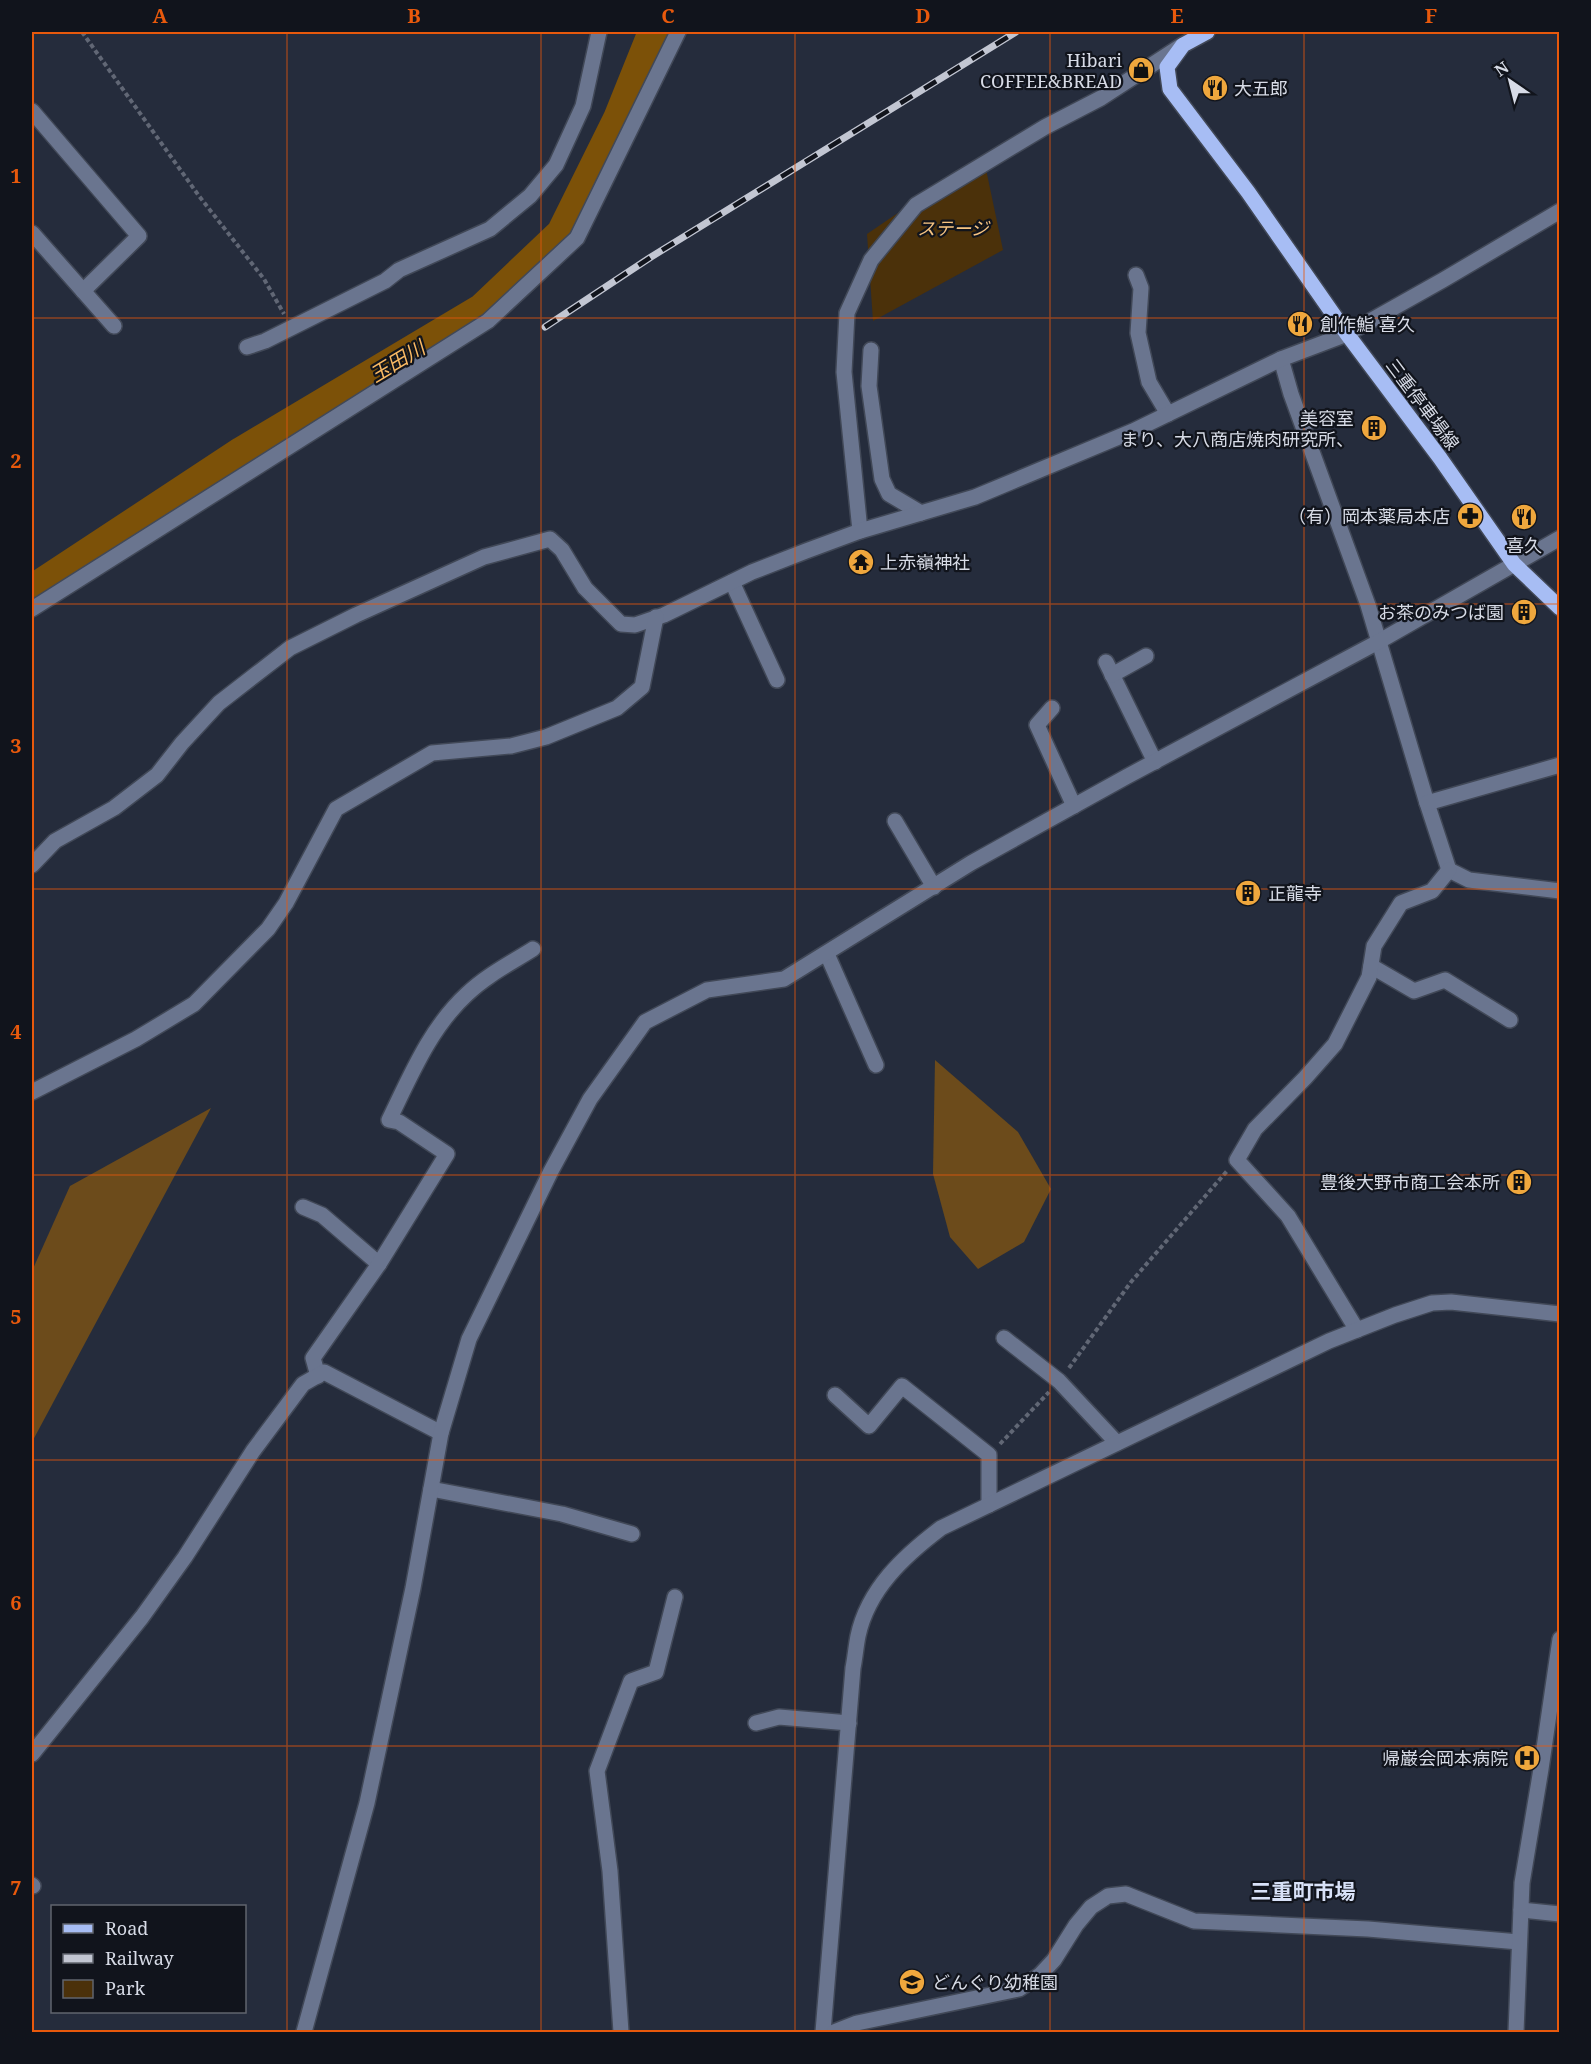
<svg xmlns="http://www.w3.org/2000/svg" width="1591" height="2064" font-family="'Noto Serif','Noto Sans JP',serif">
<rect width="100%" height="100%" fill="#252c3c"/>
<!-- green -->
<path fill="#4b310a" d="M983,155l20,95 -130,71 -6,-87z"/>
<!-- forest -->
<g fill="#6c4b1b">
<path d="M935,1060l83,72 33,57 -27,53 -46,27 -28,-32 -17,-63z"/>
<path d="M211,1108l-179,334v-171l38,-85z"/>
</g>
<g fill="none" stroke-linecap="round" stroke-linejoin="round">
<!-- river -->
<path stroke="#7c5108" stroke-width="34" d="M32,592l211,-139 240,-143 80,-76 57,-115 35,-87"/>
<!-- minor casing -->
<g stroke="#414857" stroke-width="18">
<g id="minor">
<path d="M32,111l107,125 -56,55"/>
<path d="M32,233l82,93"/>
<path d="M1136,275l5,13 -3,45 11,49 19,32"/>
<path d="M247,347l18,-6 120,-60 14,-11 91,-41 40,-33 26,-31 27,-59 16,-74"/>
<path d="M871,350l-2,36 13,93 7,15 32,19"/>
<path d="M1281,359l10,35 77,211 59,198 22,67 20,10 91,11"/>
<path d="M860,531l-16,-159 3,-59 24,-53 45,-55 129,-78 56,-29 80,-52"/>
<path d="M732,582l45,98"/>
<path d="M32,609l456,-288 89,-83 101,-206"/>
<path d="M1106,662l49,100"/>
<path d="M1112,675l34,-19"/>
<path d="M1052,708l-15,17 37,81"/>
<path d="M1427,803l133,-38"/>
<path d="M895,821l39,66"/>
<path d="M32,865l23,-24 59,-33 43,-33 25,-32 37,-40 71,-55 66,-33 128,-58 66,-18 12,11 23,38 36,36 14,1 29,-10 88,-43 54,-21 54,-20 115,-34 158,-66 148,-72 66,-25 96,-54 117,-69"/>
<path d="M827,954l49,111"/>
<path d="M1371,966l43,25 31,-11 65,40"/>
<path d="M32,1092l104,-53 58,-35 74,-75 18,-26 50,-94 96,-56 79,-7 35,-9 71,-29 25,-21 14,-70"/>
<path d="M303,1207l19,8 57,49"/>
<path d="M1357,1330l-69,-114 -51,-56 18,-31 50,-51 30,-34 34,-67 5,-31 27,-43 31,-12 17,-21"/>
<path d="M1004,1338l55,43 58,62"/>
<path d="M318,1376l-5,-18 66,-94 68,-110 -48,-32 -10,-2c22,-45 41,-92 78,-126 20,-19 44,-31 66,-45"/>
<path d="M835,1395l34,31 33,-40 87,69v50"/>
<path d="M431,1489l131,25 70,20"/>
<path d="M756,1723l23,-6 70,6"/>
<path d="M32,1754l110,-137 43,-60 68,-106 50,-67 21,-12 117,61"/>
<path d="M32,1885l1,1"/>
<path d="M1521,1910l39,4"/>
<path d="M304,2032l63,-229 46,-215 28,-155 28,-94 82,-168 39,-72 55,-77 62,-32 77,-11 187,-116 155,-86 252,-135 182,-104"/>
<path d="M621,2032l-11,-161 -13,-100 34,-90 25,-9 19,-75"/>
<path d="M823,2032l30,-364c2,-10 3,-22 5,-32 10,-47 46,-80 83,-108l388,-187 66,-26 37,-12 19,-1 109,12"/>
<path d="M834,2032l23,-9 162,-34 21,-14 14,-15 22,-35 15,-18 17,-11 18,-2 68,27 174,8 151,13"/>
<path d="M1516,2032l6,-149 19,-114 19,-130"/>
</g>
</g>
<!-- major casing -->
<g stroke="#414857" stroke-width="18">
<path id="major" d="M1207,32l-24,13 -16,22 3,22 78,103 99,142 93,124 74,106 46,44"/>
</g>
<!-- path -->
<g stroke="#616775" stroke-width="4" stroke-dasharray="4.5 3" stroke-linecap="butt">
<path d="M82,32l117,164 65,83 20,35"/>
<path d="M1069,1368l62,-86 96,-111"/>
<path d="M1000,1444l49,-52"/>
</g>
<!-- minor -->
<use href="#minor" stroke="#6a758f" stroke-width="15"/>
<!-- major -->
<use href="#major" stroke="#a7bdf4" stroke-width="15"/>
<!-- rail casing -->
<g stroke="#c2c6d2" stroke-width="7">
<path id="rail" d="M545,327l106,-70 365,-225"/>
</g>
<!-- rail -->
<use href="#rail" stroke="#11141c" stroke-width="4.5" stroke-dasharray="14" stroke-linecap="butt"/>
</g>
<!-- grid -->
<path fill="none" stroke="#e8590c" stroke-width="1.5" stroke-opacity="0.55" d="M287,32v2000M541,32v2000M795,32v2000M1050,32v2000M1304,32v2000M32,318h1528M32,604h1528M32,889h1528M32,1175h1528M32,1460h1528M32,1746h1528"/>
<!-- icons -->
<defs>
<g id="shop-disc" transform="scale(1.35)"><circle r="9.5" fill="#efa73d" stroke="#11141c"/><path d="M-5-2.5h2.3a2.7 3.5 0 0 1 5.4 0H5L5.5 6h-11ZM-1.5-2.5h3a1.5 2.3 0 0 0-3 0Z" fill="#111"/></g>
<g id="restaurant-disc" transform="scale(1.35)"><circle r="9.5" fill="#efa73d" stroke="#11141c"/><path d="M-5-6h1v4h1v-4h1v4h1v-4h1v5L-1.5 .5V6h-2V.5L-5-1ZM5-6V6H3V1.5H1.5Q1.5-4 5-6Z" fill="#111"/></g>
<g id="building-disc" transform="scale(1.35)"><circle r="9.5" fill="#efa73d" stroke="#11141c"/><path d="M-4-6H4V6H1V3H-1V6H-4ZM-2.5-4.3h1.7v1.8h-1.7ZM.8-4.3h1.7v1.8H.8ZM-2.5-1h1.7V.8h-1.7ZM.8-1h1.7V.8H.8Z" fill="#111"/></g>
<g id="pharmacy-disc" transform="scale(1.35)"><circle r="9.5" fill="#efa73d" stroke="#11141c"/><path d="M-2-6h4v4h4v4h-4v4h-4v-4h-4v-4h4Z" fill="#111"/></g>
<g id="temple-disc" transform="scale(1.35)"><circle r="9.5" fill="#efa73d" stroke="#11141c"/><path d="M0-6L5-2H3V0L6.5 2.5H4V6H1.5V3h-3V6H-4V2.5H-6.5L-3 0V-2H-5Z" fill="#111"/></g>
<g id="hospital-disc" transform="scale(1.35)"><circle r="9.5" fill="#efa73d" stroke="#11141c"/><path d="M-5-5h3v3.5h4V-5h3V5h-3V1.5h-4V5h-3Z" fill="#111"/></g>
<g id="school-disc" transform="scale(1.35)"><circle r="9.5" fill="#efa73d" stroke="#11141c"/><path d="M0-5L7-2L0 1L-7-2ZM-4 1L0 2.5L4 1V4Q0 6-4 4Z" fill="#111"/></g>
</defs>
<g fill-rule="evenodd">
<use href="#shop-disc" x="1141" y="70"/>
<use href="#restaurant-disc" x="1215" y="88"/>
<use href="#restaurant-disc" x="1300" y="324"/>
<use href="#building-disc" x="1374" y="428"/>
<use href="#pharmacy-disc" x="1470" y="516"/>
<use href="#restaurant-disc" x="1524" y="517"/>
<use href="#temple-disc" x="861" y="562"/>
<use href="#building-disc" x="1524" y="612"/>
<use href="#building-disc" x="1248" y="893"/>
<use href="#building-disc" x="1519" y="1182"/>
<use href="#hospital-disc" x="1527" y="1758"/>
<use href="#school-disc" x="912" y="1982"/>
</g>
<g text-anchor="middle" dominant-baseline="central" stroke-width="4.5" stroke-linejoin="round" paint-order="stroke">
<!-- poi labels -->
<g font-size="18" fill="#d7dbe6" stroke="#11141c" text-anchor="end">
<text x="1122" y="60">Hibari<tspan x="1122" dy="21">COFFEE&amp;BREAD</tspan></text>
<text x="1234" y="88" text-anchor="start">大五郎</text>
<text x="1320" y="324" text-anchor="start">創作鮨 喜久</text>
<text x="1354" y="418">美容室<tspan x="1354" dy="21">まり、大八商店焼肉研究所、</tspan></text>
<text x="1450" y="516">（有）岡本薬局本店</text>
<text x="1524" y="545" text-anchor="middle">喜久</text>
<text x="880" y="562" text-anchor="start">上赤嶺神社</text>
<text x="1504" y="612">お茶のみつば園</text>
<text x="1268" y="893" text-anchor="start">正龍寺</text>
<text x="1500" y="1182">豊後大野市商工会本所</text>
<text x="1508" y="1758">帰巌会岡本病院</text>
<text x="932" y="1982" text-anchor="start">どんぐり幼稚園</text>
</g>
<!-- park labels -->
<g font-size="18" font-style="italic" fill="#f7c482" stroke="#11141c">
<text x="953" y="228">ステージ</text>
</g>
<!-- street labels -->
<g font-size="18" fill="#d7dbe6" stroke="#11141c">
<text transform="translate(1423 404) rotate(53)">三重停車場線</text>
</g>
<!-- water labels -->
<g font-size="20" font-style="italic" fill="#faba64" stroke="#11141c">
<text transform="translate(397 361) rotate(-31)">玉田川</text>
</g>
<!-- quarter labels -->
<g font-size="21" font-weight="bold" fill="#d8e1f7" stroke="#11141c">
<text x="1303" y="1891">三重町市場</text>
</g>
</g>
<!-- border -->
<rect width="1591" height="2064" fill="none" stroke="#11141c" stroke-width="66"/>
<!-- legend -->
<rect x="51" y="1905" width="195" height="108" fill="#11141c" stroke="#60646d" stroke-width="1.5"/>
<rect x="63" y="1924" width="30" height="9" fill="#a7bdf4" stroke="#60646d" stroke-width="1.5"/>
<text x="105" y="1935" font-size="18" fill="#d7dbe6">Road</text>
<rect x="63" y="1954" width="30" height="9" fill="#c2c6d2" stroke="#60646d" stroke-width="1.5"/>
<text x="105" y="1965" font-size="18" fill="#d7dbe6">Railway</text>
<rect x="63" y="1980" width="30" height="18" fill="#4b310a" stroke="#60646d" stroke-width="1.5"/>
<text x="105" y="1995" font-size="18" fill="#d7dbe6">Park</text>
<!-- north arrow -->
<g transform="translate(1510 81) rotate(325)" stroke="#11141c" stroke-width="4.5" paint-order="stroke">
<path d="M0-4.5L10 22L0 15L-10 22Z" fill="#d7dbe6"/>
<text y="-9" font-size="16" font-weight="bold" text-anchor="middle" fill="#d7dbe6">N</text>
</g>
<rect x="33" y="33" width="1525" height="1998" fill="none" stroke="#e8590c" stroke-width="2"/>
<g font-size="20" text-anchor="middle" font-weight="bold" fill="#e8590c">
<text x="160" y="23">A</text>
<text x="414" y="23">B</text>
<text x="668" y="23">C</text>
<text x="923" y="23">D</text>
<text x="1177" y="23">E</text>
<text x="1431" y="23">F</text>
<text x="16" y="183">1</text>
<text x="16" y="468">2</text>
<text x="16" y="753">3</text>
<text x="16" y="1039">4</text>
<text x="16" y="1324">5</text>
<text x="16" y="1610">6</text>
<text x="16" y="1895">7</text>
</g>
</svg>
